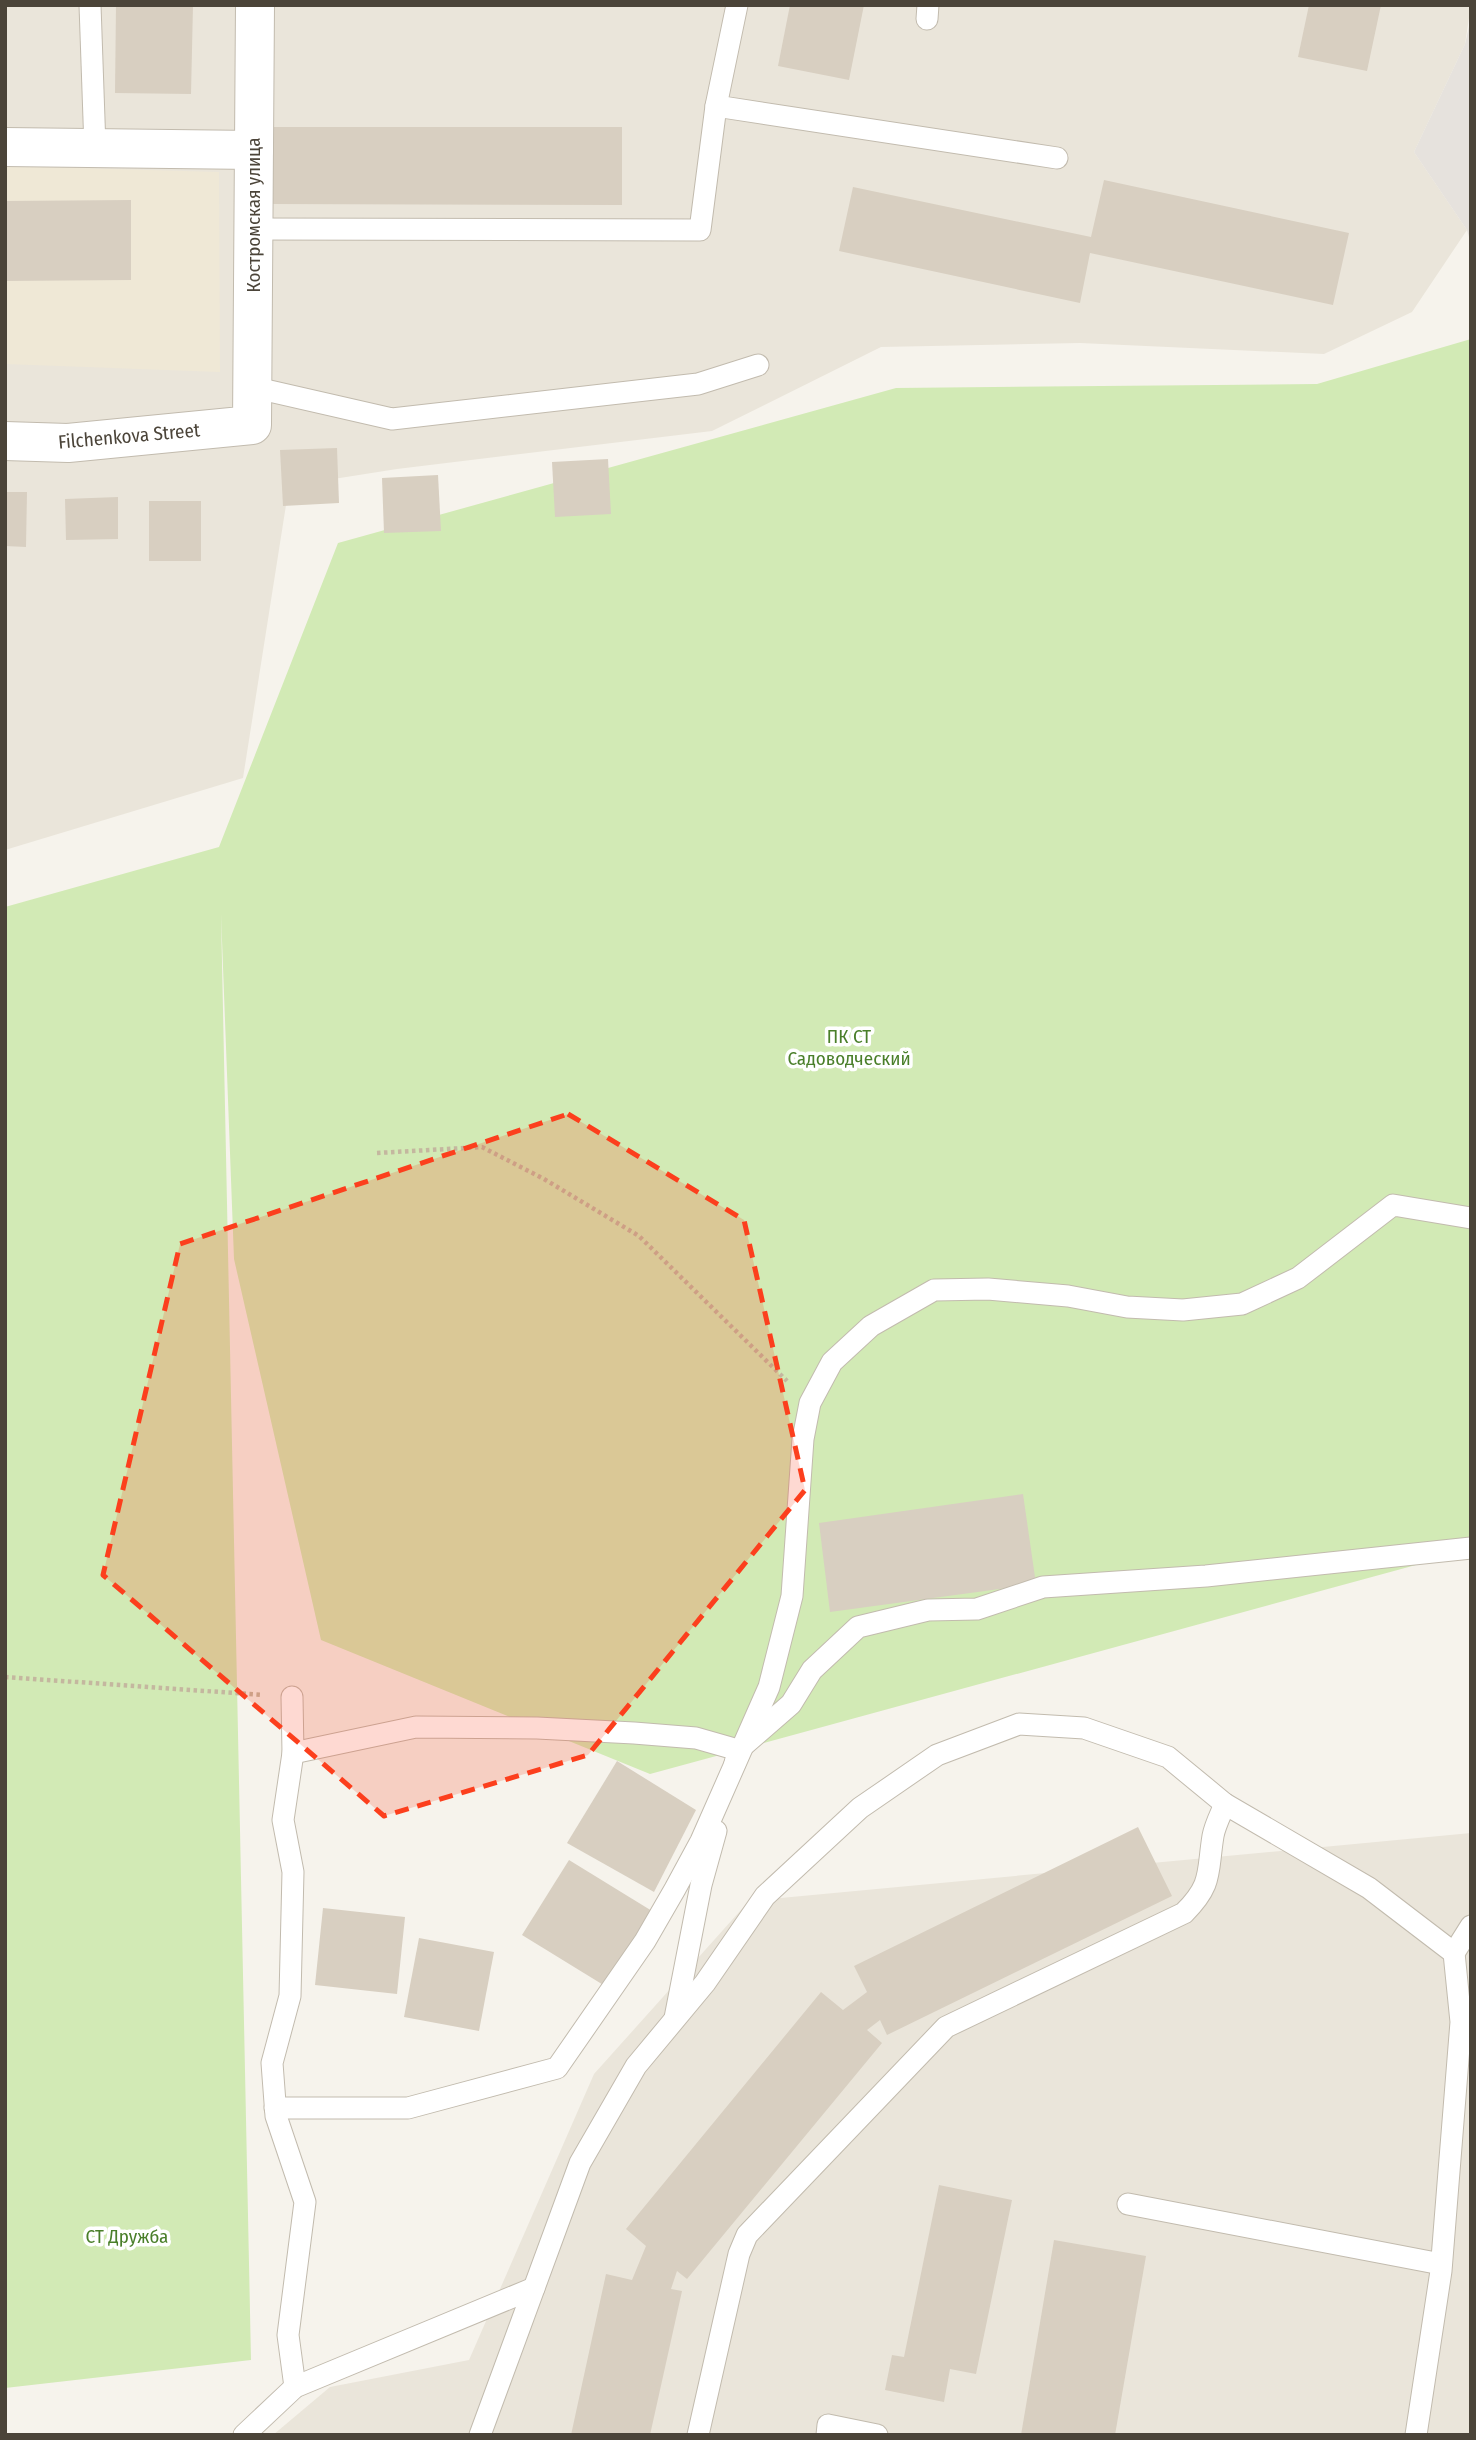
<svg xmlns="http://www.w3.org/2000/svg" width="1476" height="2440" font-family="'Fira Sans Condensed',sans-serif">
<rect width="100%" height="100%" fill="#f6f3ec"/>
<!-- residential -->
<g fill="#eae5da">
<path d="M5,5h1466l-6,39 -51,108 53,78 -55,82 -88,42 -244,-11 -199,4 -169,84 -315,38 -108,17 -46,292 -238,72z"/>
<path d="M1471,1833v602h-1198l57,-48 139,-27 125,-286 155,-173z"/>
</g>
<!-- industrial -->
<path fill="#e6e2dd" d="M1471,18v226l-4,-14 -53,-78 51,-108z"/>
<!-- education -->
<path fill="#efe8d6" d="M5,166l214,6 1,200 -215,-8z"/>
<!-- green -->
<path fill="#d2eab5" d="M1471,339v1211l-821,224 -329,-134 -87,-381 -13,-345 30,1446 -246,28v-1481l214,-60 119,-304 558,-155 421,-4z"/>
<!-- building -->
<g fill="#d8cfc1">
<path d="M116,5h77l-2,89 -76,-1z"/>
<path d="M790,5h74l-15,75 -71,-14z"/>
<path d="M1309,5h72l-14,66 -69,-14z"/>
<path d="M270,127h352v78l-353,-1z"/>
<path d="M1104,180l245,53 -16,72 -243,-52 -10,50 -241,-52 14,-64 238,50z"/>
<path d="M131,200v80l-126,1v-80z"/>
<path d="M337,448l2,55 -56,3 -3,-56z"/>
<path d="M608,459l3,55 -56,3 -3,-55z"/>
<path d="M438,475l3,56 -57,2 -2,-55z"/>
<path d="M5,492h22l-1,55 -21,-1z"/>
<path d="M118,497v42l-52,1 -1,-41z"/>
<rect x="149" y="501" width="52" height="60"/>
<path d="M1023,1494l13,90 -206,28 -11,-89z"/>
<path d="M617,1761l79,49 -42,82 -87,-49z"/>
<path d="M1138,1827l34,69 -285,139 -7,-15 -13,10 15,13 -195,236 -10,-8 -6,18 11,2 -32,144h-79l35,-161 26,6 14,-34 -20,-17 195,-237 22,18 24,-18 -13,-26z"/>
<path d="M569,1860l83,51 -47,75 -83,-51z"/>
<path d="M323,1908l82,9 -8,77 -82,-9z"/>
<path d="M419,1938l75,14 -15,79 -75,-14z"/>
<path d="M939,2185l73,15 -36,174 -26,-5 -6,33 -59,-12 7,-35 12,2z"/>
<path d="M1054,2240l92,16 -31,179h-94z"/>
</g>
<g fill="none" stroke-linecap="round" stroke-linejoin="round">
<!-- lane casing -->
<g stroke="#c2bbae" stroke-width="23">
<g id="lane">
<path d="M90,5l5,143"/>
<path d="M737,5l-21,101 341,52"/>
<path d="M927,19l1,-14"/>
<path d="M253,229l447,1 16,-124"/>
<path d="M252,387l140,32 306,-35 60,-19"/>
<path d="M292,1697l1,56 -10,67 10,52 -3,124 -18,67 4,53 29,86 -17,133 7,52"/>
<path d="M745,1744l46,-40 21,-34 46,-43 70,-17 49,-1 66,-22 163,-11 265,-28"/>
<path d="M293,1753l123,-26 121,1 97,5 62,5 42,12 -3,13"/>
<path d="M1454,1953l17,-27"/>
<path d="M675,2018l26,-133 15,-54"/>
<path d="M275,2108h133l149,-40 88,-127 30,-52 26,-48 68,-154 23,-91 11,-157 7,-36 22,-41 39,-36 63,-36 54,-1 80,7 59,11 56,3 59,-6 56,-26 95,-73 78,13"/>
<path d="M1128,2204l313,60"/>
<path d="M244,2435l51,-48 239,-99"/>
<path d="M480,2435l100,-272 56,-97 69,-83 60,-87 95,-88 77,-53 82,-31 65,4 84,29 57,47 144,84 85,65 7,69 -20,249 -25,164"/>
<path d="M698,2435l41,-181 8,-19 199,-208 238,-114c29,-29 23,-40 29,-77 2,-11 8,-22 12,-32"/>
<path d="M827,2435l1,-10 49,10"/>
</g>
</g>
<!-- street casing -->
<g stroke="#c2bbae" stroke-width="40">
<g id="street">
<path d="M5,147l249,3"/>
<path d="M5,441l63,2 184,-18 3,-420"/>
</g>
</g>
<!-- path -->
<g stroke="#c4b79f" stroke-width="4.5" stroke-dasharray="3.5 3.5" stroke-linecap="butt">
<path d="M377,1153l105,-6 62,32 95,57 148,145"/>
<path d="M5,1677l258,18"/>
</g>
<!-- lane -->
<use href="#lane" stroke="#fff" stroke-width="21"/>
<!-- street -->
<use href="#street" stroke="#fff" stroke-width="38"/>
</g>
<!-- marked area -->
<path fill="#fc3f1d" fill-opacity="0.2" stroke="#fc3f1d" stroke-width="5" stroke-dasharray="14 9" stroke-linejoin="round" d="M568,1114l176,106 61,270 -217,265 -204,61 -281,-241 77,-331z"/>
<g text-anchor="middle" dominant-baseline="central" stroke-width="7" stroke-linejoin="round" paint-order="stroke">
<!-- street labels -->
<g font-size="19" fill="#4b4439" stroke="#fff">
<text transform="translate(253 215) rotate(-90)">Костромская улица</text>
<text transform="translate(129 436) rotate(-5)">Filchenkova Street</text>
</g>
<!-- park labels -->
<g font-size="19" fill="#4a7f2a" stroke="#fff">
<text x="849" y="1036">ПК СТ<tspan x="849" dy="22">Садоводческий</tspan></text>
<text x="127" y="2236">СТ Дружба</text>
</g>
</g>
<!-- border -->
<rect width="1476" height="2440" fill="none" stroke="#4b4439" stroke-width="14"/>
</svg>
